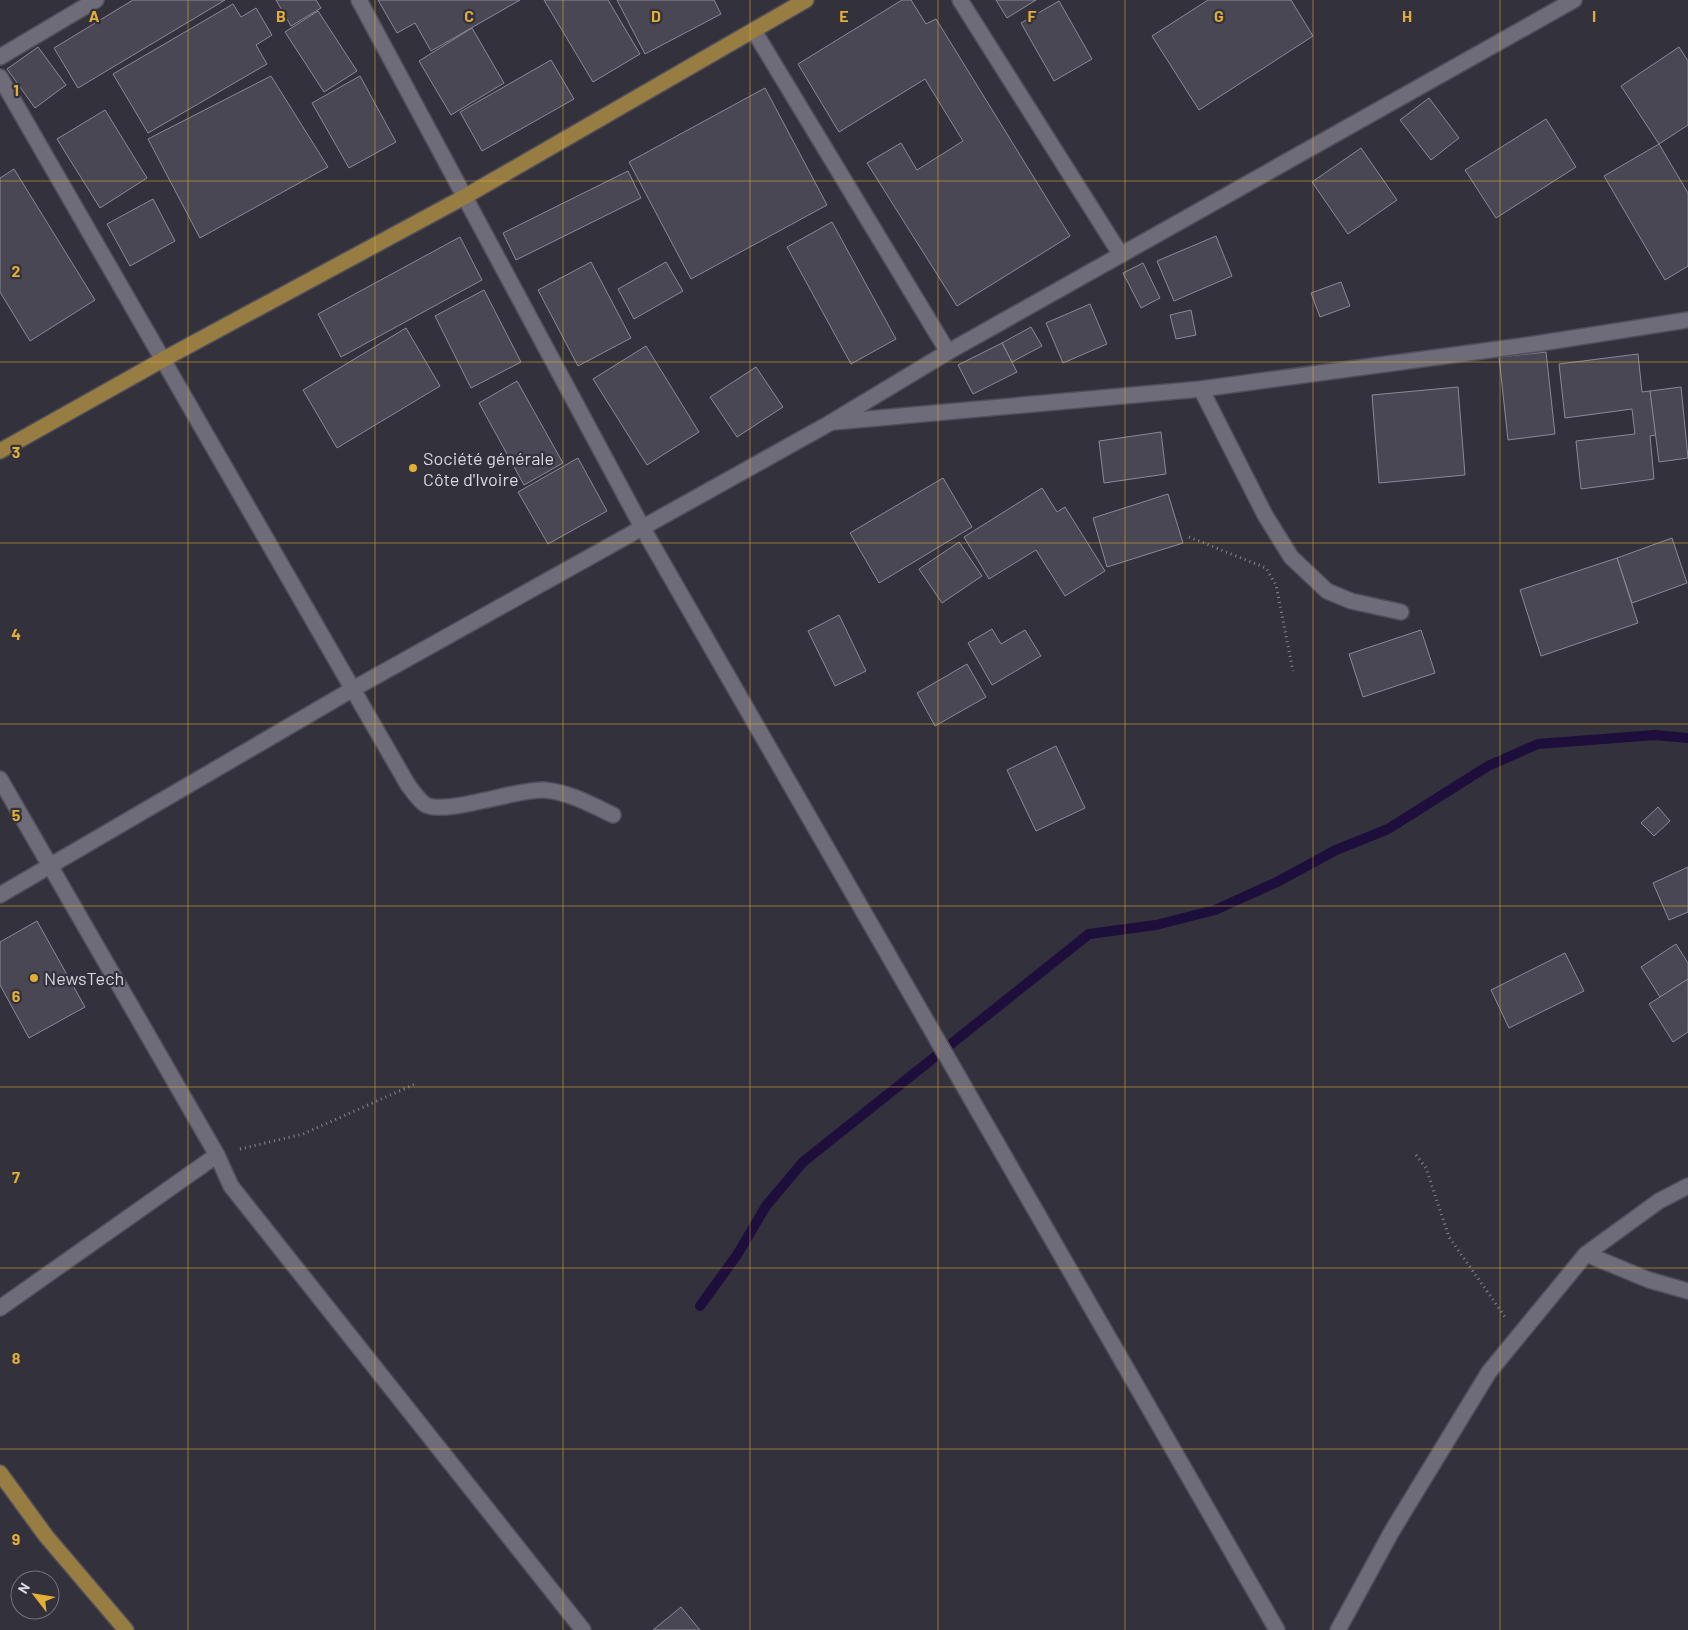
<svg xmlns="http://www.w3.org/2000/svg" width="1688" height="1630" font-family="Barlow,sans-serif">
<rect width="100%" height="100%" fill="#33313c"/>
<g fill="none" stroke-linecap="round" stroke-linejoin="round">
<!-- stream -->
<path stroke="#1d0e3c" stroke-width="10" d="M700,1306l37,-51 29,-49 37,-44 286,-228 67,-9 59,-15 62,-28 59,-32 52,-21 100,-63 50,-22 117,-9 33,3"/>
</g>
<!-- building -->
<g fill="#494753" stroke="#8b8997">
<path d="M133,0h92l-147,88 -24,-40z"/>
<path d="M276,0h40l5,8 -30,18z"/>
<path d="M378,0h142l-89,51 -16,-28 -18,10z"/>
<path d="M544,0h64l32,54 -47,28z"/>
<path d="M617,0h97l7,14 -76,40z"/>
<path d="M902,0h9l15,24 10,-5 134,217 -113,70 -90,-143 34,-20 16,27 46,-29 -38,-62 -86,53 -41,-68z"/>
<path d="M996,0h40l-29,18z"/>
<path d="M1208,0h83l22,36 -114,74 -47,-74z"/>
<path d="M1059,1l33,58 -38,22 -33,-58z"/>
<path d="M233,4l8,13 15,-9 16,27 -16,10 11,19 -119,69 -35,-59z"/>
<path d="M318,11l39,60 -33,21 -39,-60z"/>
<path d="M472,28l32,55 -53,32 -32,-54z"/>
<path d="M38,47l28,38 -31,23 -28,-39z"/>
<path d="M1679,47l9,14v64l-29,19 -38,-58z"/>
<path d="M551,60l23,39 -92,52 -22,-39z"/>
<path d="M271,76l57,91 -128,71 -52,-99z"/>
<path d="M360,76l36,66 -47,26 -37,-65z"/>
<path d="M765,88l62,117 -136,74 -62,-117z"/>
<path d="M1429,98l30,40 -28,22 -31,-40z"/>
<path d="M105,110l42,68 -47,30 -43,-69z"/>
<path d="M1546,119l30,48 -80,51 -31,-48z"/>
<path d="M1659,144l29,49v73l-23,14 -61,-104z"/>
<path d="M1361,148l36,52 -49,34 -36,-52z"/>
<path d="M14,169l81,131 -65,41 -30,-49v-114z"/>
<path d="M628,171l13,27 -125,62 -13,-27z"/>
<path d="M153,199l22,42 -45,25 -23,-42z"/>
<path d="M832,222l64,117 -45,25 -64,-117z"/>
<path d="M1216,236l16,40 -58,25 -17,-40z"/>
<path d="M460,237l22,43 -141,77 -23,-43z"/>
<path d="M591,262l40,76 -53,28 -40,-76z"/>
<path d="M666,262l17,29 -49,28 -16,-30z"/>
<path d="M1143,263l17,35 -19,10 -18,-35z"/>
<path d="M1341,282l9,24 -30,11 -9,-24z"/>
<path d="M484,290l37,72 -50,26 -36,-72z"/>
<path d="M1090,304l17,40 -44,19 -17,-40z"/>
<path d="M1191,310l5,25 -20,4 -6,-24z"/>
<path d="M1031,327l11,19 -30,16 -10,-19z"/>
<path d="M406,328l34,58 -103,62 -34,-58z"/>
<path d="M1002,343l15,29 -44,22 -15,-29z"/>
<path d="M646,346l53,86 -52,33 -54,-86z"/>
<path d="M1546,352l9,82 -47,6 -9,-83z"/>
<path d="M1638,354l4,38 8,-1 6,44 -6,1 4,43 -73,10 -5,-48 59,-7 -3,-25 -67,9 -6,-54z"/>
<path d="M756,367l27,40 -46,30 -27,-40z"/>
<path d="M517,381l46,82 -39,22 -45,-82z"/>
<path d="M1458,387l7,88 -86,8 -7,-88z"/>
<path d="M1681,387l7,71 -29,4 -9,-71z"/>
<path d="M1161,432l5,42 -62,9 -5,-42z"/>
<path d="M578,458l29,53 -59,33 -30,-52z"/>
<path d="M943,478l29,49 -93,56 -29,-50z"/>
<path d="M1042,488l15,24 8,-5 40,64 -40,25 -29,-46 -47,29 -25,-42z"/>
<path d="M1168,494l15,49 -76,24 -14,-49z"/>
<path d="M1672,538l15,45 -55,20 -15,-45z"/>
<path d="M959,542l23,34 -40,27 -23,-34z"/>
<path d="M1617,558l21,65 -97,33 -21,-66z"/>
<path d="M839,615l27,56 -31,15 -27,-55z"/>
<path d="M992,629l9,15 24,-14 16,26 -49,29 -24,-42z"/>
<path d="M1421,630l14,43 -72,24 -14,-43z"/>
<path d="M967,664l19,33 -51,29 -18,-33z"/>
<path d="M1056,746l29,62 -49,23 -29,-61z"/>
<path d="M1658,807l12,14 -16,15 -13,-13z"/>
<path d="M1688,867v45l-19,8 -16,-37z"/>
<path d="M37,921l48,86 -56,31 -29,-53v-43z"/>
<path d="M1676,944l12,19v16l-28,18 -19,-30z"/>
<path d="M1565,953l19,38 -75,37 -18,-38z"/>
<path d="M1688,979v53l-15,10 -24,-38z"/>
<path d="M681,1607l19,23h-47z"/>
</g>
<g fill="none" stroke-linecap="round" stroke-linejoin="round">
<!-- minor casing -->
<g stroke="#504e58" stroke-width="18">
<g id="minor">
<path d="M359,0l283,527 635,1103"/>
<path d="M960,0l161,255"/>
<path d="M754,31l194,321"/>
<path d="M0,57l96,-57"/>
<path d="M0,77l408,708c5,6 11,16 18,20 22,10 89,-16 118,-15 25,2 48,15 69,25"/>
<path d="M1201,389l64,126 26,42 36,34 24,10 50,11"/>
<path d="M834,422l367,-33 334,-45 153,-24"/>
<path d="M0,779l217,376 14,31 352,444"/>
<path d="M0,895l353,-206 477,-266 118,-71 626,-352"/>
<path d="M1586,1254l63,26 39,11"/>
<path d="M0,1308l217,-153"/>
<path d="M1338,1630l54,-99 97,-159 97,-118 73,-53 29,-15"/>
</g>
</g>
<!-- major casing -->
<g stroke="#504e58" stroke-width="18">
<g id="major">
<path d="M0,451l164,-92 302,-163 340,-196"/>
<path d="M0,1473l46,63 80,94"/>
</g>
</g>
<!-- path -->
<g stroke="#88868f" stroke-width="3" stroke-dasharray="1 4" stroke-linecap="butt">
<path d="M1189,537l77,31 10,17 17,86"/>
<path d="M240,1149l63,-15 112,-50"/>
<path d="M1416,1155l10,13 23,69 56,80"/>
</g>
<!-- minor -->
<use href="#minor" stroke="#6e6c79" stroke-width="15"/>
<!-- major -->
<use href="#major" stroke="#987d43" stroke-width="15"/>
</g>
<!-- grid -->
<path fill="none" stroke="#e2af34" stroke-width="1" stroke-opacity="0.55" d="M188,0v1630M375,0v1630M563,0v1630M750,0v1630M938,0v1630M1125,0v1630M1313,0v1630M1500,0v1630M0,181h1688M0,362h1688M0,543h1688M0,724h1688M0,906h1688M0,1087h1688M0,1268h1688M0,1449h1688"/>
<!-- markers -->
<g fill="#e2af34" stroke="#33313c" stroke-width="2">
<circle cx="413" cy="468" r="5"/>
<circle cx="34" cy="978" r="5"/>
</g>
<g text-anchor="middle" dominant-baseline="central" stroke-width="4.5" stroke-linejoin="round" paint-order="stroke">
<!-- poi labels -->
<g font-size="18" fill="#d9d7df" stroke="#33313c" text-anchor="start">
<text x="423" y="458">Société générale<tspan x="423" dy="21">Côte d'Ivoire</tspan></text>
<text x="44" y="978">NewsTech</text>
</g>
</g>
<g font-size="16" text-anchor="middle" font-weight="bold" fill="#e2af34" stroke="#33313c" stroke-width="4.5" stroke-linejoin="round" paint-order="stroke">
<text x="94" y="22">A</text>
<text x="281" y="22">B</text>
<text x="469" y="22">C</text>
<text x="656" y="22">D</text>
<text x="844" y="22">E</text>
<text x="1032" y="22">F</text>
<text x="1219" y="22">G</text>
<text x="1407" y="22">H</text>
<text x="1594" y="22">I</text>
<text x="16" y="96">1</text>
<text x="16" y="277">2</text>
<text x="16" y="458">3</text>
<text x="16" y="640">4</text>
<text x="16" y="821">5</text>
<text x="16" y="1002">6</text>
<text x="16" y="1183">7</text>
<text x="16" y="1364">8</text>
<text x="16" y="1545">9</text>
</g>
<!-- north arrow -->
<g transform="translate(35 1595) rotate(301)"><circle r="24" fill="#33313c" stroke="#75737d"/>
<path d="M0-4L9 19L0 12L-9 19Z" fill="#e2af34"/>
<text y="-8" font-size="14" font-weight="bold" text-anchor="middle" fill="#d9d7df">N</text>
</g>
</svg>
